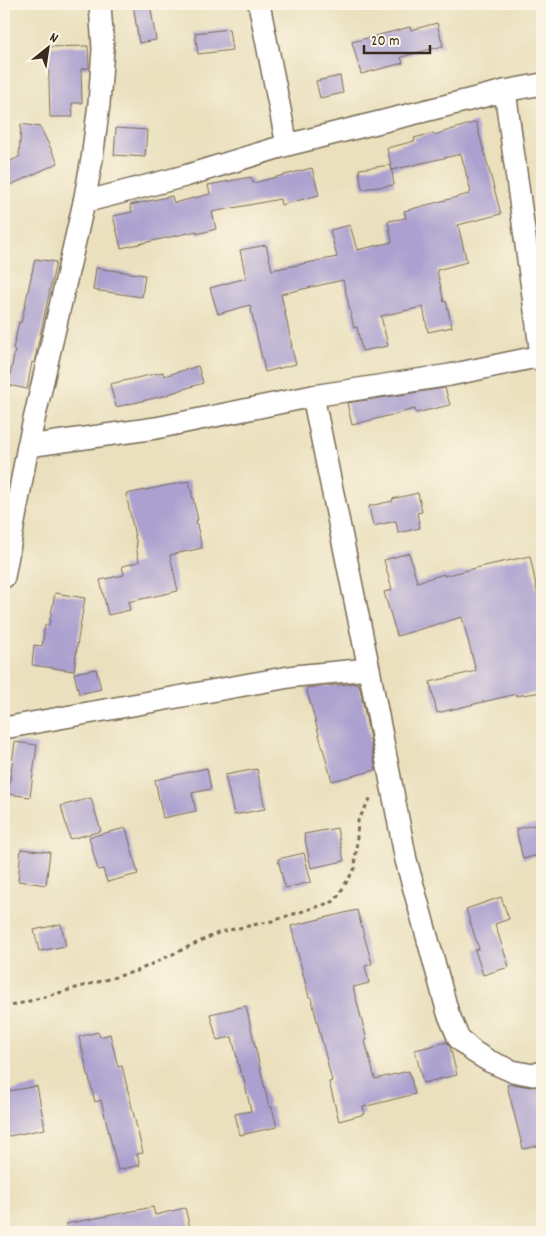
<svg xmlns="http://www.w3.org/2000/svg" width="546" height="1236" font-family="Dekko,sans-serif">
<rect width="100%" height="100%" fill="#fcf5e5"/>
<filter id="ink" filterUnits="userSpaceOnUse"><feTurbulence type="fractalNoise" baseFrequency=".02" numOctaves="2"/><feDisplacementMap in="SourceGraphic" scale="10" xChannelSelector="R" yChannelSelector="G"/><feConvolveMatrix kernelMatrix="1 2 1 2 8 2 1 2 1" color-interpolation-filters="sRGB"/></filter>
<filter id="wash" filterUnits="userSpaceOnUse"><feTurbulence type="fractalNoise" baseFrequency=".0096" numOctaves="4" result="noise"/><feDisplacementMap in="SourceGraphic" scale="20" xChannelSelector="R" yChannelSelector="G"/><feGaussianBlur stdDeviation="1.12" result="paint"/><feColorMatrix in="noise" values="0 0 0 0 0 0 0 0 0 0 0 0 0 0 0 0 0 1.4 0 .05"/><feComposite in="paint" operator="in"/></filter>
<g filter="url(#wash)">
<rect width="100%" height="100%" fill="#eae0bd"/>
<g id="blocks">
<!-- building -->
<g fill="#aba0cf">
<path d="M133,4h17l6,36 -17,3z"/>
<path d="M437,23l6,23 -42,11 2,6 -42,11 -9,-32 58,-15 1,3z"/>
<path d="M229,29l3,21 -34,4 -3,-21z"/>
<path d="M88,46l1,22 -8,1 1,34h-10l1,14h-23l-2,-70z"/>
<path d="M340,76l3,17 -23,5 -4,-17z"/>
<path d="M476,122l25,92 -43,11 9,37 -30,8 7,32 2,-1 6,26 -24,5 -5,-25 -42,9 7,30 -26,5 -5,-24 -3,1 -11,-48 -62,14 11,52h-1l5,18 -31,8 -15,-67 -32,9 -8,-26 36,-10 -6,-28 26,-5 6,25 65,-13 -7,-27 20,-5 7,25 35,-8 -4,-21 18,-3 -2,-7 65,-17v-1l2,-1 -10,-38 -69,16 -5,-22 28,-7 -1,-3 19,-5 1,2z"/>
<path d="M21,124l19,3 18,36 -54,25v-24l15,-7z"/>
<path d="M116,128l31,2 -2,27 -31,-2z"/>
<path d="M391,165l3,20 -32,4 -3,-20z"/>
<path d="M312,168l7,27 -38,10 -1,-6 -68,13 4,17 -19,5v-3l-76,17 -8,-32 19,-4 -2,-7 42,-9 2,7 36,-9 -2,-9 43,-8 2,6z"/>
<path d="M35,259l21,3 -22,101 -2,-1 -5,27 -19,-4 7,-34 -2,-2 6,-27 2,1z"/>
<path d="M96,268l49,7 -3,22 -49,-7z"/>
<path d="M198,366l5,17 -35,11v1l-52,12 -6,-23 53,-12 1,4z"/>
<path d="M445,388l5,17 -34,8 -1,-4 -63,16 -5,-22z"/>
<path d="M189,481l9,39h-2l6,28 -32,7 8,36 -50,11 2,8 -22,5 -8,-35 24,-5 -2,-9 17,-4 -3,-16h1l-11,-52z"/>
<path d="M418,493l4,19 -5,1 3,15 -22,5 -2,-12 -23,5 -4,-20 24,-5 -1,-2z"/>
<path d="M409,553l8,29 27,-8v2l40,-10 46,-10 12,59v77l-26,4v-2l-79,19 -7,-31 46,-11 -14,-54 -65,19 -13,-44 8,-2 -8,-30z"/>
<path d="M55,593l30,5 -7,41 -4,32 -42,-6 2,-20 8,1 3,-21h4z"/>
<path d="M96,669l5,20 -22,5 -5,-21z"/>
<path d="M359,683l17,87 -44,11 -26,-93z"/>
<path d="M15,742l22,3 -7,52 -22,-3z"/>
<path d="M207,768l4,21 -19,4 4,18 -33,7 -8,-38z"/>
<path d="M257,769l8,40 -31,6 -9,-40z"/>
<path d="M91,798l10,33 -31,8 -9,-33z"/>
<path d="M542,823v31l-19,5 -7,-30z"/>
<path d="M126,828l12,46 -31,8 -4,-13 -5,1 -9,-33z"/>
<path d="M337,828l7,33 -33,7 -7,-34z"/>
<path d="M21,849l29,3 -4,33 -28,-4z"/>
<path d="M304,853l7,29 -26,6 -7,-29z"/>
<path d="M501,897l8,22 -14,5 14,43 -26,8 -8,-25 4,-1 -13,-40z"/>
<path d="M357,910l15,54 -7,2 4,17 -16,4 14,53 -2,1 10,38 34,-8 6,23 -52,13 2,7 -26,7 -10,-39 3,-1 -21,-84h-2l-18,-71z"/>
<path d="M61,924l5,22 -27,5 -5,-21z"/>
<path d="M246,1006l23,101h3l5,20 -37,8 -5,-21 16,-3 -8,-35h-2l-9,-39 -15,3 -7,-26z"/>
<path d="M98,1032l2,5 10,-3 8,33 4,-1 21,87 -6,1 3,11 -22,5 -17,-70 -6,2 -16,-65z"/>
<path d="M447,1042l3,5 7,28 -34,8 -8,-33z"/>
<path d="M512,1084l19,3 10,-2 1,60 -19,4 -16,-64z"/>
<path d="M37,1086l8,43 -41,8v-45z"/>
<path d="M153,1207l2,8 30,-7 6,24h-124l-1,-8z"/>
</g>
</g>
</g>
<g filter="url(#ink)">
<use href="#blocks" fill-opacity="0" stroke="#786a56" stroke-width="1"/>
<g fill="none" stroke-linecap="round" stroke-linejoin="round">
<!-- minor casing -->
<g stroke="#786a56" stroke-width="24">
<g id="minor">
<path d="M259,4l28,141"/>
<path d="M505,91l37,271"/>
<path d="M84,202l101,-26 102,-31 218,-54 37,-7"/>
<path d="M313,396l56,273 37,191 42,153 11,26 15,13 15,9 23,10 21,4 9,-3"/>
<path d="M28,446l128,-18 157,-32 137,-21 91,-19"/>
<path d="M4,577l24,-131 56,-244 8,-43 7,-55 4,-55 -3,-45"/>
<path d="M4,728l291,-52 74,-7"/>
</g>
</g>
<!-- path -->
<path stroke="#786a56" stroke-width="3" stroke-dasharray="4 4" stroke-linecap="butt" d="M4,1006l11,-1 122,-34 83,-39 52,-11 63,-20 20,-33 3,-47 13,-24"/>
<!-- minor -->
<use href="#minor" stroke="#fff" stroke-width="21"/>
</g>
</g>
<!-- margin -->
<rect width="546" height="1236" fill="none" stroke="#fcf5e5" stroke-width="20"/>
<!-- north arrow -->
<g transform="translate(48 48) rotate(30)" stroke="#fcf5e5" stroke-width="4" paint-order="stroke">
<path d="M0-4L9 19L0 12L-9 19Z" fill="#3b2a1e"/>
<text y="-8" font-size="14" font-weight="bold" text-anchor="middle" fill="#3b2a1e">N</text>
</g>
<!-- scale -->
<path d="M364 45v8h66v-8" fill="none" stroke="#3b2a1e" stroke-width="2.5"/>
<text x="371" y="45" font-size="15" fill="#3b2a1e" stroke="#fcf5e5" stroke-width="4" paint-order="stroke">20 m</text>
</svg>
